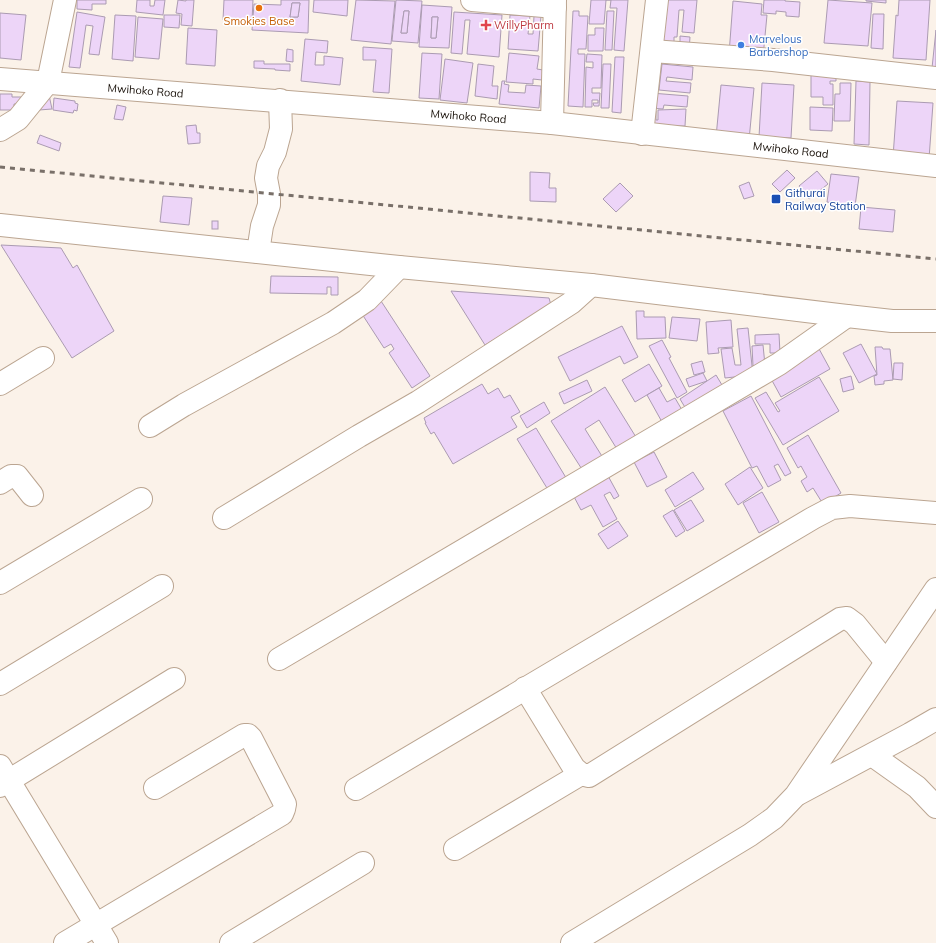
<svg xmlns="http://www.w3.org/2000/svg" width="936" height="943" font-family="Mulish,sans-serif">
<rect width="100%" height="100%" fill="#fbf2e9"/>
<!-- building -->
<g fill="#edd5f8" stroke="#ab9bb2" fill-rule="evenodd">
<path d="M77,0h29v4h-14v6l-15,-1z"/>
<path d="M137,0h13v6h4l1,-6h10l-2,15 -27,-3z"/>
<path d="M178,0l8,1v-1h8l-2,26 -11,-1 1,-11 -6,-1z"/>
<path d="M224,0h29l-1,21 -29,-1z"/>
<path d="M281,0h28l-1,33 -56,-3 2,-26 27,1zM292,3h8l-2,14h-8z"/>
<path d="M314,0h34l-1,16 -34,-4z"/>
<path d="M356,0l39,1 -4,43 -40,-4z"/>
<path d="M396,0l26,1 -4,42 -26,-2zM404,11h5l-2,22h-6z"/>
<path d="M591,0h37l-4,51 -10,-1 3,-42h-7l1,-8h-5l-2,24h-15z"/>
<path d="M662,0h35l-3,33 -12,-1 2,-22h-5l-2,27h-3v5h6v-6l10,1 -1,14 -31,-3z"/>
<path d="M764,0h21v1l15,1 -1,15 -13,-1v-4l-10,-1v3l-13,-1z"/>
<path d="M828,0l44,3 -4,43 -44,-3z"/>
<path d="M866,0h20v3l-20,-2z"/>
<path d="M899,0h31l-4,60 -33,-2 3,-43 2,1z"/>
<path d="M733,1l29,3 -1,11h6l-4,42 -34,-3z"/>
<path d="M292,3h8l-2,14h-8z"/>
<path d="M422,5l30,2 -3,41 -30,-1zM432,17h6l-2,21h-5z"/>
<path d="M404,11h5l-2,22h-6z"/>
<path d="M573,11h6v5h9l-2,33h-8v5h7l-2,53 -15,-1z"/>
<path d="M607,11h7l-2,39h-7z"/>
<path d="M77,12l28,5 -6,38 -10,-1 4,-28 -7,-1 -6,43 -11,-1z"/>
<path d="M454,12l48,3 -3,42 -32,-3 3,-34h-5l-3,34 -11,-1z"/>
<path d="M0,13l26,2 -5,45 -21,-2z"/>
<path d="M873,14h11l-1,35 -12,-1z"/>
<path d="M115,15l21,1 -3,45 -21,-2z"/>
<path d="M164,15h16l-1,13 -15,-1z"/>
<path d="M510,15l20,1 -2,18h5l1,-18h7l-3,35 -30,-2z"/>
<path d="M138,17l25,2 -4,40 -24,-2z"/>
<path d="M432,17h6l-2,21h-5z"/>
<path d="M188,28l29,2 -2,36 -29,-2z"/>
<path d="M595,28h9l-1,23h-15v-16h7z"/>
<path d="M936,30v39l-4,-1z"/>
<path d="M305,39l23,2 -1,12 -11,-1 -1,13h9v-9l19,2 -3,27 -39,-4z"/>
<path d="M363,47l29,2 -3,44 -16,-1 3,-32h-13z"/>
<path d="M287,49l6,1v12l-7,-1z"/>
<path d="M422,53l20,1 -3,45 -20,-1z"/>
<path d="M509,53l30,3 -2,13 6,1 -1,10 -9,-1v5l-27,-2z"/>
<path d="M587,54l15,1 -1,33h-9v5h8l-1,13h-5l-1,-3h5v-3h-6v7h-7l1,-40 7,1v-6h-7z"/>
<path d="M615,57h9l-3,56 -9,-1z"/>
<path d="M445,59l28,4 -6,40 -27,-3z"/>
<path d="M254,61h10v3h26v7l-15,-1v-1l-21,-1z"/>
<path d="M478,64l16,2 -2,20h6l-1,13 -22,-3z"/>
<path d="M603,64h8l-2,44h-8z"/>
<path d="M662,64l31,3 -1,13 -25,-3 -1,4 25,2 -1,10 -31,-3z"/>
<path d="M811,73h25v8h-6v3h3v21h-10v-8h-12z"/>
<path d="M502,81h3l-1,3 5,1 -1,7 17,1 1,-8 15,1 -2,22 -40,-4z"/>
<path d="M856,81l14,1 -1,63 -15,-1z"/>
<path d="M762,83l32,2 -3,53 -32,-1z"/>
<path d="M840,83h11l-1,38h-16l1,-27h5z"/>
<path d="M721,85l33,3 -5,52 -33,-3z"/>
<path d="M651,93l37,3 -1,11 -23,-2 -1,4 -13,-1z"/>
<path d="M0,94h12v3h9v7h-7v6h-14z"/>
<path d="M49,95l3,14 -13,1z"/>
<path d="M54,98l21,3v2l3,1 -1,7 -3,-1 -1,3 -20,-3z"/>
<path d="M897,101l36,2 -4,56 -36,-2z"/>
<path d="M117,105l9,2 -3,13 -9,-1z"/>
<path d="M810,107l23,1 -1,23 -22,-1z"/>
<path d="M686,109l-1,17h-37v-15h8v9h2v-10z"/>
<path d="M196,125l1,8h3v10l-12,1 -2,-18z"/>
<path d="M40,135l21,8 -2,8 -22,-8z"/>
<path d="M787,170l8,8 -15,14 -8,-8z"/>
<path d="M817,171l11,13 -19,15 -10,-13z"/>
<path d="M530,172l20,1 -1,15h7v14l-26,-1z"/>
<path d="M831,174l28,3 -4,29 -28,-4z"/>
<path d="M749,182l5,14 -10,3 -5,-13z"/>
<path d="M620,183l13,13 -17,16 -13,-13z"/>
<path d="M163,196l29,2 -3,27 -29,-3z"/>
<path d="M861,207l34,3 -2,22 -34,-3z"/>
<rect x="212" y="221" width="6" height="8"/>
<path d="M1,245l60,3 12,20 4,-3 37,66 -42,27z"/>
<path d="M271,276l67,1v18h-7v-8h-4v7l-57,-1z"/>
<path d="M451,291l98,7 2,7 -66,40z"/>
<path d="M381,301l49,75 -18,12 -23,-35 5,-4 -3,-5 -7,4 -22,-34z"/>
<path d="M636,311h8v6h21l1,21 -29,1z"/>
<path d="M672,317l28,2 -3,22 -28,-3z"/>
<path d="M731,320l2,27 -15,1 1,5 -11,1 -2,-32z"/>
<path d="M622,326l16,31 -14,7 -4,-8 -50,25 -12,-24z"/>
<path d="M748,328l5,47 -28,3 -4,-29 11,-1 3,17h6l-4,-36z"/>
<path d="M779,334l1,19h-10v-9h-15v-9z"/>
<path d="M662,340l9,17 -2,1 18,34 -10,6 -28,-52z"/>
<path d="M861,344l16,30 -18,9 -16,-30z"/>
<path d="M763,345l2,20 -12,1 -1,-20z"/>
<path d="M818,347l12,22 -49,28 -12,-22z"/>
<path d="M875,347h7l1,2h7l3,31 -9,1v3l-9,1 -1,-9 3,-1z"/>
<path d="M702,361l3,11 -11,3 -3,-11z"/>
<path d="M894,363h9l-1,17 -9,-1z"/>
<path d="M649,364l13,22 -27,16 -13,-22z"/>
<path d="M703,373l4,8 -18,6 -3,-8z"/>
<path d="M716,375l6,10 -36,24 -6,-10z"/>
<path d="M851,376l3,13 -11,3 -3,-13z"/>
<path d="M819,377l20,34 -56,34 -28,-47 11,-6 12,20 2,-1 -5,-8z"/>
<path d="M587,380l5,11 -28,13 -5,-11z"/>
<path d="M482,384l6,10 10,-6 6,10 6,-3 10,17 -9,5 6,10 -64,37 -19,-32 -3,2 -6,-11h1l-2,-5z"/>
<path d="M605,387l34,55 -19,12 -21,-34 -14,9 20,32 -20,13 -34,-53z"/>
<path d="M659,388l8,14 8,-4 7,12 -20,12 -15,-27z"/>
<path d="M751,396l40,77 -6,3 -7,-12 -4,2 7,14 -13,7 -11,-21 -5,2 -29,-57z"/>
<path d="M544,402l6,11 -23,15 -7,-12z"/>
<path d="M536,428l32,53 -18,12 -33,-54z"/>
<path d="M808,435l33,58 -18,11 -10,-16 -6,4 -6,-11 6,-4 -6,-11 -3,2 -11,-20z"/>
<path d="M654,452l13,25 -20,10 -13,-25z"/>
<path d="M750,467l13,21 -25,17 -13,-21z"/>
<path d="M693,472l11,17 -29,18 -10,-17z"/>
<path d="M607,474l12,22 -5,3 -4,-7 -6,3 13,24 -14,8 -12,-22 -10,5 -9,-17z"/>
<path d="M762,492l17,30 -20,11 -16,-30z"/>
<path d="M691,500l13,21 -17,10 -13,-21z"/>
<path d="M673,510l12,21 -9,6 -13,-21z"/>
<path d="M618,521l10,15 -20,13 -10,-15z"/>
</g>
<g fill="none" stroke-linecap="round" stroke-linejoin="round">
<!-- minor casing -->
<g stroke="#bba591" stroke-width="24">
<g id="minor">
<path d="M472,0l83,7"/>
<path d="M652,51l121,9 163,18"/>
<path id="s1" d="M0,79l552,44 384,43"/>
<path d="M552,123l3,-123"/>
<path d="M0,130l18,-11 30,-37 17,-82"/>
<path d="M642,134l15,-134"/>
<path d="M0,225l399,42 192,18 256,31 45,5h44"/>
<path d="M258,252l4,-26 7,-21v-11l-3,-16 2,-12 7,-14 6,-23 -1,-29"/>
<path d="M0,384l43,-26"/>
<path d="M150,426l34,-21 149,-82 34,-23 32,-33"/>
<path d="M0,483l11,-7h6l15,19"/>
<path d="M224,518l135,-82 59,-34 153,-99 20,-18"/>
<path d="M0,583l141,-84"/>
<path d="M279,659l500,-295 68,-48"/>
<path d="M0,684l162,-98"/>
<path d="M525,688l49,80 7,6 8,2 251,-157 7,-1 8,6 31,38"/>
<path d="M872,755l45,32 19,20"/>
<path d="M0,766l107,177"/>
<path d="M0,786l174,-107"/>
<path d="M356,789l457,-271 19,-10 18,-2 86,7"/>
<path d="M798,794l112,-60 26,-15"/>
<path d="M455,849l126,-75"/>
<path d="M65,943l217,-129 2,-5 1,-5 -34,-66 -3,-3h-4l-89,53"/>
<path d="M231,943l132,-80"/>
<path d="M572,943l178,-108 24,-17 22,-23 140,-206"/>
</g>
</g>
<!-- minor -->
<use href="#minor" stroke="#fff" stroke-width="22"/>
<!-- rail -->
<path stroke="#797069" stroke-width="3" stroke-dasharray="5 5" stroke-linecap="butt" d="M0,167l936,92"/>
</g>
<!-- markers -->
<circle fill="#e8710a" stroke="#fff" stroke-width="1.5" cx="259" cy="8" r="4"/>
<path fill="#e0444e" stroke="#fff" stroke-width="1.5" d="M484 19h4v4h4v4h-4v4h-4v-4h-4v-4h4z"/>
<circle fill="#3f7fe0" stroke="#fff" stroke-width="1.5" cx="741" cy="45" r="4"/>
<rect fill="#1a4fb4" stroke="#fff" stroke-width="1.5" x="771" y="194" width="10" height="10" rx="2"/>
<g text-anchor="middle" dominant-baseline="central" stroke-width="3" stroke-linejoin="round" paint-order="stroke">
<!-- food labels -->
<g font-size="11" fill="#c56008" stroke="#fff">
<text x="259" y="21">Smokies Base</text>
</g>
<!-- health labels -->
<g font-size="11" fill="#be3a42" stroke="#fff" text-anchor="start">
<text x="494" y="25">WillyPharm</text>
</g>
<!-- shop labels -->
<g font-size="11" fill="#366cbe" stroke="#fff" text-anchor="start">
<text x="749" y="39">Marvelous<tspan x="749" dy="13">Barbershop</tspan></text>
</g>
<!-- street labels -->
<g font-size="11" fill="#181009" stroke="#fff">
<text stroke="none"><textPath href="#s1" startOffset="146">Mwihoko Road</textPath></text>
<text stroke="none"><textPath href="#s1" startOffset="470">Mwihoko Road</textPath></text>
<text stroke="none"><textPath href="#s1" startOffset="794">Mwihoko Road</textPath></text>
</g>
<!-- transit labels -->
<g font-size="11" fill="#164399" stroke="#fff" text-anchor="start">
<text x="785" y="193">Githurai<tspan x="785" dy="13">Railway Station</tspan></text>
</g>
</g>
</svg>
